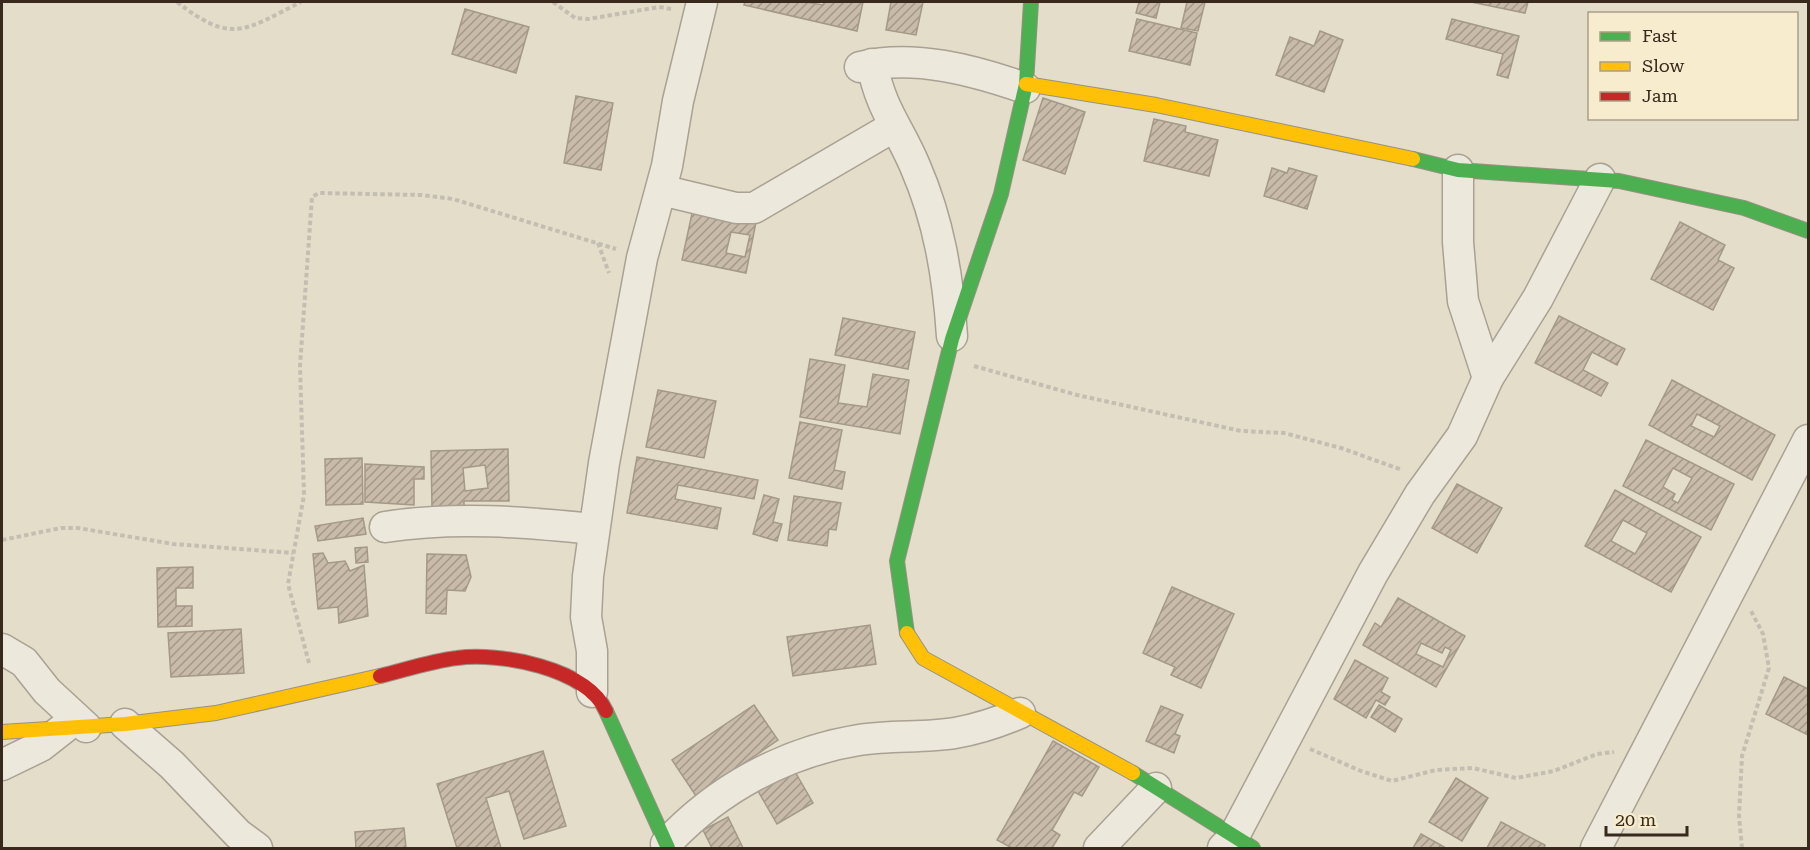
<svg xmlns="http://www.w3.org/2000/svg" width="1810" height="850" font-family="'Roboto Serif',serif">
<defs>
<pattern id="building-hatch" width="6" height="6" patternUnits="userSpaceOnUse" patternTransform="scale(1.5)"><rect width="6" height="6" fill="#c8bbaa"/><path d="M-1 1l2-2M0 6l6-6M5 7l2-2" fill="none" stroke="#a3988a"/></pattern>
</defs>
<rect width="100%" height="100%" fill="#e4ddc9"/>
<!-- building -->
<g fill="url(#building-hatch)" stroke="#a49889" stroke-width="1.5" fill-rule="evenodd">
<path d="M745,2h61l17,3 1,-3h39l-6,29 -113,-26z"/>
<path d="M891,2h32l-7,33 -30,-5z"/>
<path d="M1139,2h21l-4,16 -20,-5z"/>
<path d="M1187,2h18l-7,29 -17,-3z"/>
<path d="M1471,2h57l-3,11z"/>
<path d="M465,9l64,18 -13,46 -64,-19z"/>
<path d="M1137,19l60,14 -7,32 -61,-14z"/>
<path d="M1452,19l67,17 -11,42 -11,-3 6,-21 -57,-15z"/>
<path d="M1320,31l23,9 -19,52 -48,-17 14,-38 24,9z"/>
<path d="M576,96l37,7 -12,67 -37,-7z"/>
<path d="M1043,98l42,14 -20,62 -42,-14z"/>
<path d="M1154,119l32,7 -1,6 33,8 -9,36 -65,-15z"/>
<path d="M1272,168l15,5 2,-5 28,8 -10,33 -43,-13z"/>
<path d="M693,209l63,13 -10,51 -64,-13zM731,232l19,3 -5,22 -19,-4z"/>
<path d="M1680,222l45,23 -7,15 16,8 -21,42 -62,-31z"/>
<path d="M1559,316l66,33 -8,16 -25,-13 -9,18 25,13 -7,13 -66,-33z"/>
<path d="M843,318l72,14 -7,37 -73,-14z"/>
<path d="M810,359l35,6 -7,38 29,4 6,-33 36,6 -9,54 -100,-17z"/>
<path d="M1672,380l103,55 -23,45 -103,-55zM1697,414l23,12 -6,11 -23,-11z"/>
<path d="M658,390l58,11 -12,57 -58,-11z"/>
<path d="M800,422l42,8 -8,40 11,2 -3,17 -53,-11z"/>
<path d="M1646,440l88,44 -23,46 -88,-44zM1673,468l19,10 -14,25 -6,-3 3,-6 -12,-7z"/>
<path d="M508,449l1,52h-45v6l-32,1 -1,-57zM485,465l3,23 -23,3 -2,-23z"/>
<path d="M637,457l121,23 -4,19 -76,-14 -3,14 46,9 -4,21 -90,-16z"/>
<path d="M362,458l1,46 -37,1 -1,-46z"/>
<path d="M365,464l59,3v12h-10v26l-49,-3z"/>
<path d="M1457,484l45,24 -25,45 -45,-25z"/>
<path d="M1615,490l86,47 -30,55 -86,-46zM1623,520l24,13 -12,21 -24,-13z"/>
<path d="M764,495l15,4 -6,23 9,2 -5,17 -24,-7z"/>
<path d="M794,496l47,7 -5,27 -7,-1 -2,17 -39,-6z"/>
<path d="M363,518l3,16 -48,7 -3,-15z"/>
<path d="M367,547l1,15 -12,1 -1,-15z"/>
<path d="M323,553l5,10 17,-2 5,10 14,-6 4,51 -29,7 -1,-16 -20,2 -5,-55z"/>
<path d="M427,554l39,1 5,22 -6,14 -18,-1 -1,24 -20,-1z"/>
<path d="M193,567v21h-17v18h16v20l-34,1 -1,-59z"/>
<path d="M1172,587l62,27 -33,74 -30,-13 4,-8 -32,-14z"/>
<path d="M1398,598l67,38 -29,51 -73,-42 12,-22 6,4zM1421,643l21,10 3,-6 6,3 -8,17 -27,-13z"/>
<path d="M870,625l6,39 -83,12 -6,-39z"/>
<path d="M241,629l3,44 -73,4 -3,-44z"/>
<path d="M1355,660l33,18 -7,14 9,5 -5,8 -9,-5 -10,18 -32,-19z"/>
<path d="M1784,677l24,12v46l-42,-21z"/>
<path d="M754,705l24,35 -82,56 -24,-36z"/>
<path d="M1379,705l23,14 -7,13 -24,-15z"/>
<path d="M1161,706l22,9 -8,19 5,2 -6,17 -28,-12z"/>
<path d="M1053,741l46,26 -17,29 -8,-4 -22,38 8,5 -8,13h-40l-15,-8z"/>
<path d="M543,751l23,75 -42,13 -15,-48 -23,7 15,50h-44l-20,-64z"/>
<path d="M790,763l23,40 -36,21 -23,-40z"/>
<path d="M1456,778l32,20 -26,43 -33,-19z"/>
<path d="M728,817l15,31h-31l-9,-18z"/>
<path d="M1501,822l44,23 -1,3h-57z"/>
<path d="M404,828l2,20h-50l-1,-16z"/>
<path d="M1421,834l25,14h-33z"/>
</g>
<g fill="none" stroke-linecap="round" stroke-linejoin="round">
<!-- street casing -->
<g stroke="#a9a193" stroke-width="33">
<g id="street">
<path d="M872,64c9,46 26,62 43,102 24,55 33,110 37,170"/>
<path d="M860,67c54,-13 113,3 165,21"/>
<path d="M1458,170v72l5,59 25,77"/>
<path d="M661,190l75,18h18l139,-81"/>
<path d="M385,527c71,-11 139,-5 209,2"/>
<path d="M2,649l22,13 23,29 39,36"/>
<path d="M592,692v-41l-6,-34 2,-41 16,-113 38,-205 25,-92 11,-65 24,-99"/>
<path d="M125,724l47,41 66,69 19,14"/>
<path d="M2,765l39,-19 23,-18"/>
<path d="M666,844c51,-55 119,-92 193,-104 32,-5 65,-2 96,-7 23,-4 44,-11 65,-20"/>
<path d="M1099,848l57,-60"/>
<path d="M1223,848l10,-10 140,-265 47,-79 42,-58 26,-58 50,-80 62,-119"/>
<path d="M1596,848l212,-408"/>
</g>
</g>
<!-- fast casing -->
<g stroke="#989183" stroke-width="16">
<g id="fast">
<path d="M1413,159l45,11 161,11 125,27 64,23"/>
<path d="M907,633l-10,-72 55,-222 49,-145 25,-110 5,-82"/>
<path d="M606,711l62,137"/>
<path d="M1133,773l120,75"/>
</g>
</g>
<!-- slow casing -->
<g stroke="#989183" stroke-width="16">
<g id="slow">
<path d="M1026,84l130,21 257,54"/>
<path d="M907,633l16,25 210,115"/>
<path d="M2,732l123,-8 91,-11 164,-37"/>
</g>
</g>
<!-- jam casing -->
<g stroke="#989183" stroke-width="16">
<path id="jam" d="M380,676c25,-6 51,-15 77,-18 42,-6 130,10 149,53"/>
</g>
<!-- path -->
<g stroke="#c4beb2" stroke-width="4" stroke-dasharray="4.5 3" stroke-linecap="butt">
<path d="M177,2c55,43 68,28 124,0"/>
<path d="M553,2l22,16 13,1 71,-12 12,2"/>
<path d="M598,243l11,30"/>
<path d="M974,366l103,29 164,36 43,2 57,15 61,22"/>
<path d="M2,540l59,-12h17l95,16 120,9"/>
<path d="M309,663l-21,-79 16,-89 -4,-129 12,-169 7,-4 103,2 31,4 163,50"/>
<path d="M1310,749l51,22 31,10 44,-11 37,-2 43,10 38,-7 43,-17 17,-2"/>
<path d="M1742,848l-3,-32 3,-60 27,-88 -6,-34 -12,-23"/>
</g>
<!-- street -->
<use href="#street" stroke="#ece8dc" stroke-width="30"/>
<!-- fast -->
<use href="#fast" stroke="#4caf50" stroke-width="14"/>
<!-- slow -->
<use href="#slow" stroke="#ffc107" stroke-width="14"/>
<!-- jam -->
<use href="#jam" stroke="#c62828" stroke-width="14"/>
</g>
<!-- border -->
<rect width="1810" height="850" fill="none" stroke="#372a1c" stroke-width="6"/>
<!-- legend -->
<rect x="1588" y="12" width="210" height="108" fill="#f7edce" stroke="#aa9f87" stroke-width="1.5"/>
<rect x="1600" y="32" width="30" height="9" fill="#4caf50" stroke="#aa9f87" stroke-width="1.5"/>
<text x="1642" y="42" font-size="18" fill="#372a1c">Fast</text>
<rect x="1600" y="62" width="30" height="9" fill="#ffc107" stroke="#aa9f87" stroke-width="1.5"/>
<text x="1642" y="72" font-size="18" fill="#372a1c">Slow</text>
<rect x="1600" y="92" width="30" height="9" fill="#c62828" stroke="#aa9f87" stroke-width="1.5"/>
<text x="1642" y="102" font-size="18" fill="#372a1c">Jam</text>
<!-- scale -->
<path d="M1606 826v9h81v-9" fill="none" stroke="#372a1c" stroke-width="3"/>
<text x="1615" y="826" font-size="18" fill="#372a1c" stroke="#f7edce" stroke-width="4.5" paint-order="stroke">20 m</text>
</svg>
